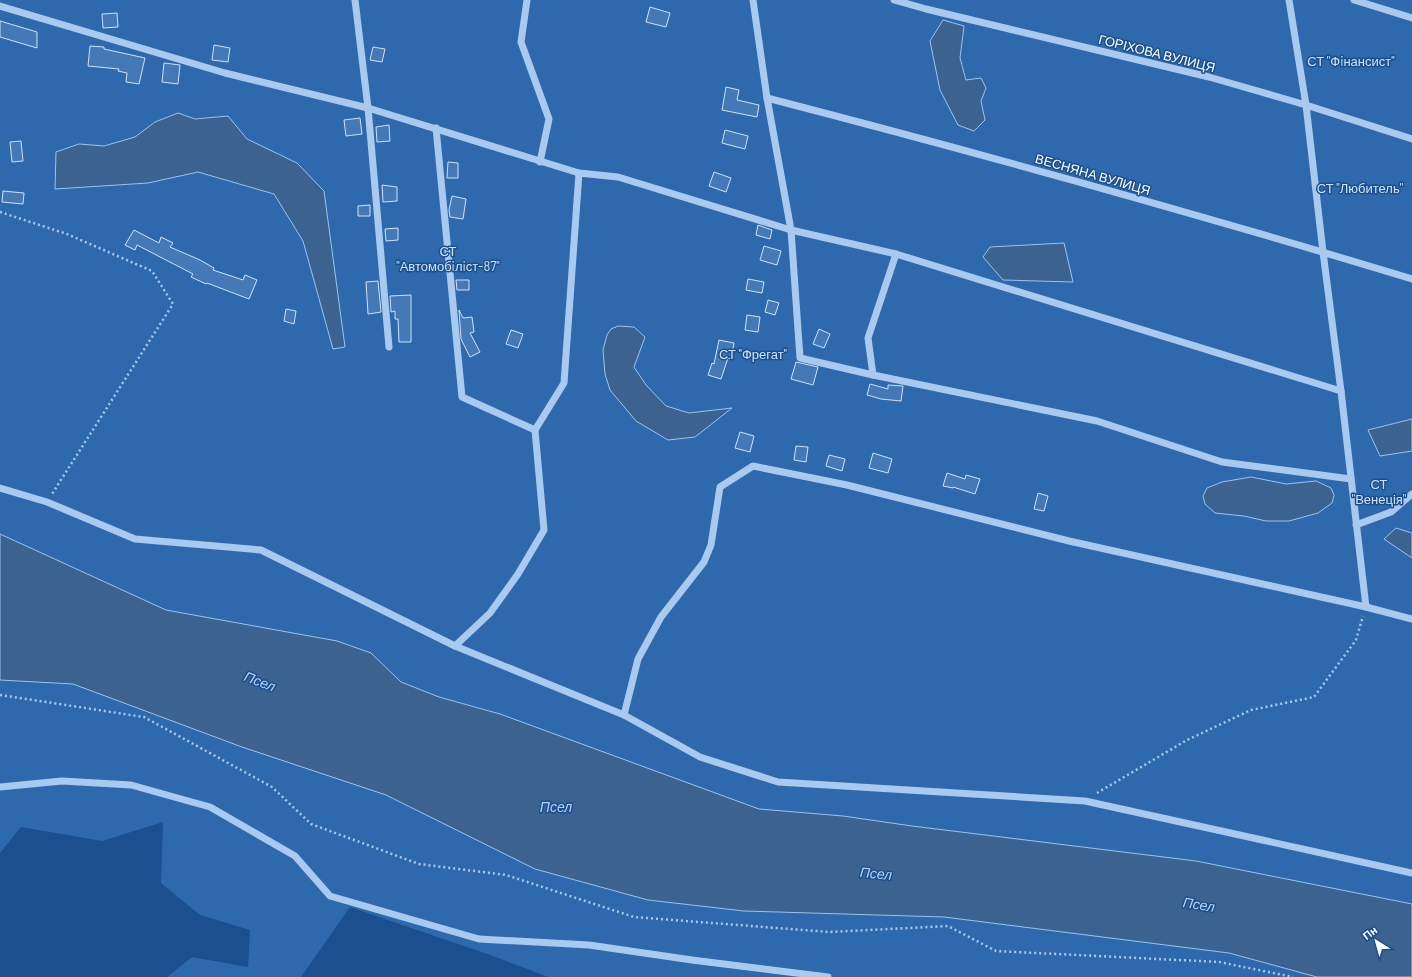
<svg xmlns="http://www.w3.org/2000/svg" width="1412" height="977" font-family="Barlow,sans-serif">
<rect width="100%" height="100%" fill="#1b4f8f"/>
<!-- green -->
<g fill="#2e69ad" fill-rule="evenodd">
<path d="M0,0h1412v419l-44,11 12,26 32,-5v453l-216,-43 -284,-35 -69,-10 -84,-7 -259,-95 -61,-17 -38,-15 -30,-29 -34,-12 -171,-31 -166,-76zM964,26l-4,32 7,22 19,8 -5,13 4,19 -55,-79zM178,113l17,6 33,-3 19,23 50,24 36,186 -30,-108 -29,-47 -76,-22 -50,11 -69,-39 25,2 31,-9 20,-15z"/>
<path d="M0,680l73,4 169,63 144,48 149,74 113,31 96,11 200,6 285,36 88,24h-769l-58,-22 -140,-48 -49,70h-134l25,-20 56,10 2,-37 -50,-15 -39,-32 2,-61 -61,19 -81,-14 -21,26z"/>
</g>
<!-- water -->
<g fill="#3c6290" stroke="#9cc4f0">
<path d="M943,20l21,6 -4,32 6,22 15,-2 5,10 -5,13 4,19 -11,11 -16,-6 -18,-35 -10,-49z"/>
<path d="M178,113l17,6 33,-3 19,23 50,24 27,28 21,156 -12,2 -30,-108 -29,-47 -76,-22 -50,11 -93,6 1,-37 23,-8 25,2 31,-9 20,-15z"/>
<path d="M1064,243l9,39 -70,-2 -20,-23 7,-10z"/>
<path d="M618,326l16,1 11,10 -11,30 12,18 20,21 23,7 43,-5 -37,29 -27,3 -32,-19 -26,-31 -5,-16 -2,-24 4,-15 4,-6z"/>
<path d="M1412,419v32l-32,5 -12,-26z"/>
<path d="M1251,477l35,7 30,-3 15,7 3,7 -2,8 -14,10 -29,8h-23l-22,-5 -29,-3 -10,-9 -2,-8 4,-8 15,-6z"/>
<path d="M1396,528l16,5v25l-28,-19z"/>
<path d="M0,534l166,76 171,31 34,12 30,29 38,15 61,17 259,95 84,7 69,10 284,35 216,43v73h-95l-88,-24 -285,-36 -200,-6 -96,-11 -113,-31 -149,-74 -144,-48 -169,-63 -73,-4z"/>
</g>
<!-- building -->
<g fill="#4478b7" stroke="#cfe3fa">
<path d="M650,7l20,6 -4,14 -20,-5z"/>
<path d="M117,13l1,14 -15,1 -1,-14z"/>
<path d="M0,21l37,11v16l-37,-11z"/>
<path d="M214,45l16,3 -2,14 -16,-2z"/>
<path d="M90,46l14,1v2l41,9 -6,26 -13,-2 1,-9 -9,-2 1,-2 -31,-3z"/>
<path d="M373,47l12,2 -3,13 -12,-2z"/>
<path d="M164,63l16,2 -2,19 -16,-2z"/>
<path d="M726,87l13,3 -2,10 22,5 -2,12 -35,-7z"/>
<path d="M360,118l2,16 -16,2 -2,-16z"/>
<path d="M389,125l1,16 -13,1 -1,-15z"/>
<path d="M725,130l23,6 -3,13 -23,-6z"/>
<path d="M21,141l2,20 -11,1 -2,-20z"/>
<path d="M448,162l10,1v15h-11z"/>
<path d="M714,172l17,6 -5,14 -17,-6z"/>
<path d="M382,185l15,2v14l-14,1z"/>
<path d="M3,191l21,2 -1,11 -21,-2z"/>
<path d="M452,196l14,3 -3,20 -13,-2 -1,-7z"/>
<path d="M370,205v11h-12v-10z"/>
<path d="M758,225l14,5 -2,9 -14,-4z"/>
<path d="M398,228v12l-12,1 -1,-12z"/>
<path d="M134,230l25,13 2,-6 12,6 -3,4 30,13 14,8 -1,2 30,10 2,-5 12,5 -8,19 -42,-16 -1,1 -15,-7 2,-3 -56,-29 -2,5 -10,-5z"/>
<path d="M764,246l17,5 -4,14 -17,-5z"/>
<path d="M748,279l16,3 -2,11 -16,-3z"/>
<path d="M456,280h13v10h-12z"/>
<path d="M378,281l3,31 -13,2 -2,-32z"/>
<path d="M411,295v47h-12l-1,-23h-3v-8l-4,1 -1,-16z"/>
<path d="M768,300l11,3 -4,12 -10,-3z"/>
<path d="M286,309l10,2 -2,13 -10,-3z"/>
<path d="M459,310l4,8 9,-1 2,15 -4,1 10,19 -10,5 -9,-18z"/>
<path d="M747,315l13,2 -2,15 -13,-2z"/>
<path d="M819,329l11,5 -6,14 -11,-4z"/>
<path d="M511,330l12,4 -5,14 -12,-4z"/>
<path d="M719,340l15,3 -3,16 -3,-1 -7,21 -13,-4 4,-12 2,1z"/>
<path d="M796,362l22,5 -5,18 -22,-6z"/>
<path d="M870,384l18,5v-4l15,1 -2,15 -20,-2 -14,-4z"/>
<path d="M740,432l14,4 -4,16 -15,-4z"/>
<path d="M796,446l12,1 -2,15 -12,-2z"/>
<path d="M873,453l19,6 -4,14 -19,-5z"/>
<path d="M829,455l16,4 -3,12 -16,-5z"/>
<path d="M947,473l18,6 1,-4 14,4 -5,15 -22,-7v1l-10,-2z"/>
<path d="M1038,493l10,3 -4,15 -10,-2z"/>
</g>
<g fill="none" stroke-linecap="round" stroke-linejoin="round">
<!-- path -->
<g stroke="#a9c9ee" stroke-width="2.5" stroke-dasharray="2 3" stroke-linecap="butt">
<path d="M0,212l67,22 85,37 21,33 -121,190"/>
<path d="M0,695l144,22 128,70 39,37 108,40 87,11 128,42 195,15 119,-6 48,25 223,11 74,15"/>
<path d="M1097,793l90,-53 64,-30 63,-13 42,-57 7,-24"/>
</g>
<!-- minor -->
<g stroke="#a9c9ee" stroke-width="7">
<path d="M355,0l13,108 21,239"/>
<path d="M527,0l-6,42 28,77 -9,43"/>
<path d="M753,0l14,98 24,132 9,128 73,17"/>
<path d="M894,0l32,9 283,68 97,28 106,34"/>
<path d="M1289,0l17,105 17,147 18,139"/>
<path d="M1354,0l58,18"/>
<path d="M0,6l225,67 143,35 211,65 -15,210 -29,47 9,100 -26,44 -28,39 -35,33"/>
<path d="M767,98c216,56 431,116 645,181"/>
<path d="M436,128l26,269 73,33"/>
<path d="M579,173l39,4 173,53 105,24 445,137 25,216 -297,-66 -222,-56 -94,-19 -33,21 -9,58 -7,17 -43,55 -23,42 -14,56"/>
<path d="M896,254l-28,84 5,37 224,46 125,41 129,17"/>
<path d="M0,488l47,14 88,37 126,11 194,96 169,69 76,42 78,25 307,19 327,72"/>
<path d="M1356,525l35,-13 21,-18"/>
<path d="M1366,607l46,12"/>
<path d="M0,787l62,-6 69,4 79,22 85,49 35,40 149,43 110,6 103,15 136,17"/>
</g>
</g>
<g text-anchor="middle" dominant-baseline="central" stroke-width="3" stroke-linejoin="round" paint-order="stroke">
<!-- street labels -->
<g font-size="13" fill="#fff" stroke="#1b4f8f">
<text transform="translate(1157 53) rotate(14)">ГОРІХОВА ВУЛИЦЯ</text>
<text transform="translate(1093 174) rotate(16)">ВЕСНЯНА ВУЛИЦЯ</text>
</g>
<!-- park labels -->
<g font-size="13" fill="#cfe3fa" stroke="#1b4f8f">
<text x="1351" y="61">СТ "Фiнансист"</text>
<text x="1360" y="188">СТ "Любитель"</text>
<text x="448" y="251">СТ<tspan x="448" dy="15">"Автомобiлiст-87"</tspan></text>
<text x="753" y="354">СТ "Фрегат"</text>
<text x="1379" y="484">СТ<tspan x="1379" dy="15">"Венеція"</tspan></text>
</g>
<!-- water labels -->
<g font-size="14" font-style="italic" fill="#b5d3f5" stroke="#1b4f8f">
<text transform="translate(260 681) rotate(21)">Псел</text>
<text x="556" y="806">Псел</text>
<text transform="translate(876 873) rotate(5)">Псел</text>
<text transform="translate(1199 904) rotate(9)">Псел</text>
</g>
</g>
<!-- north arrow -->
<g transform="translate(1376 941) rotate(323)" stroke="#1b4f8f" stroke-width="3" paint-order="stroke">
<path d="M0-3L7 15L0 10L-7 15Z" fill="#ffffff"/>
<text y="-6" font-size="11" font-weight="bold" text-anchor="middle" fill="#ffffff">Пн</text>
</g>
</svg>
